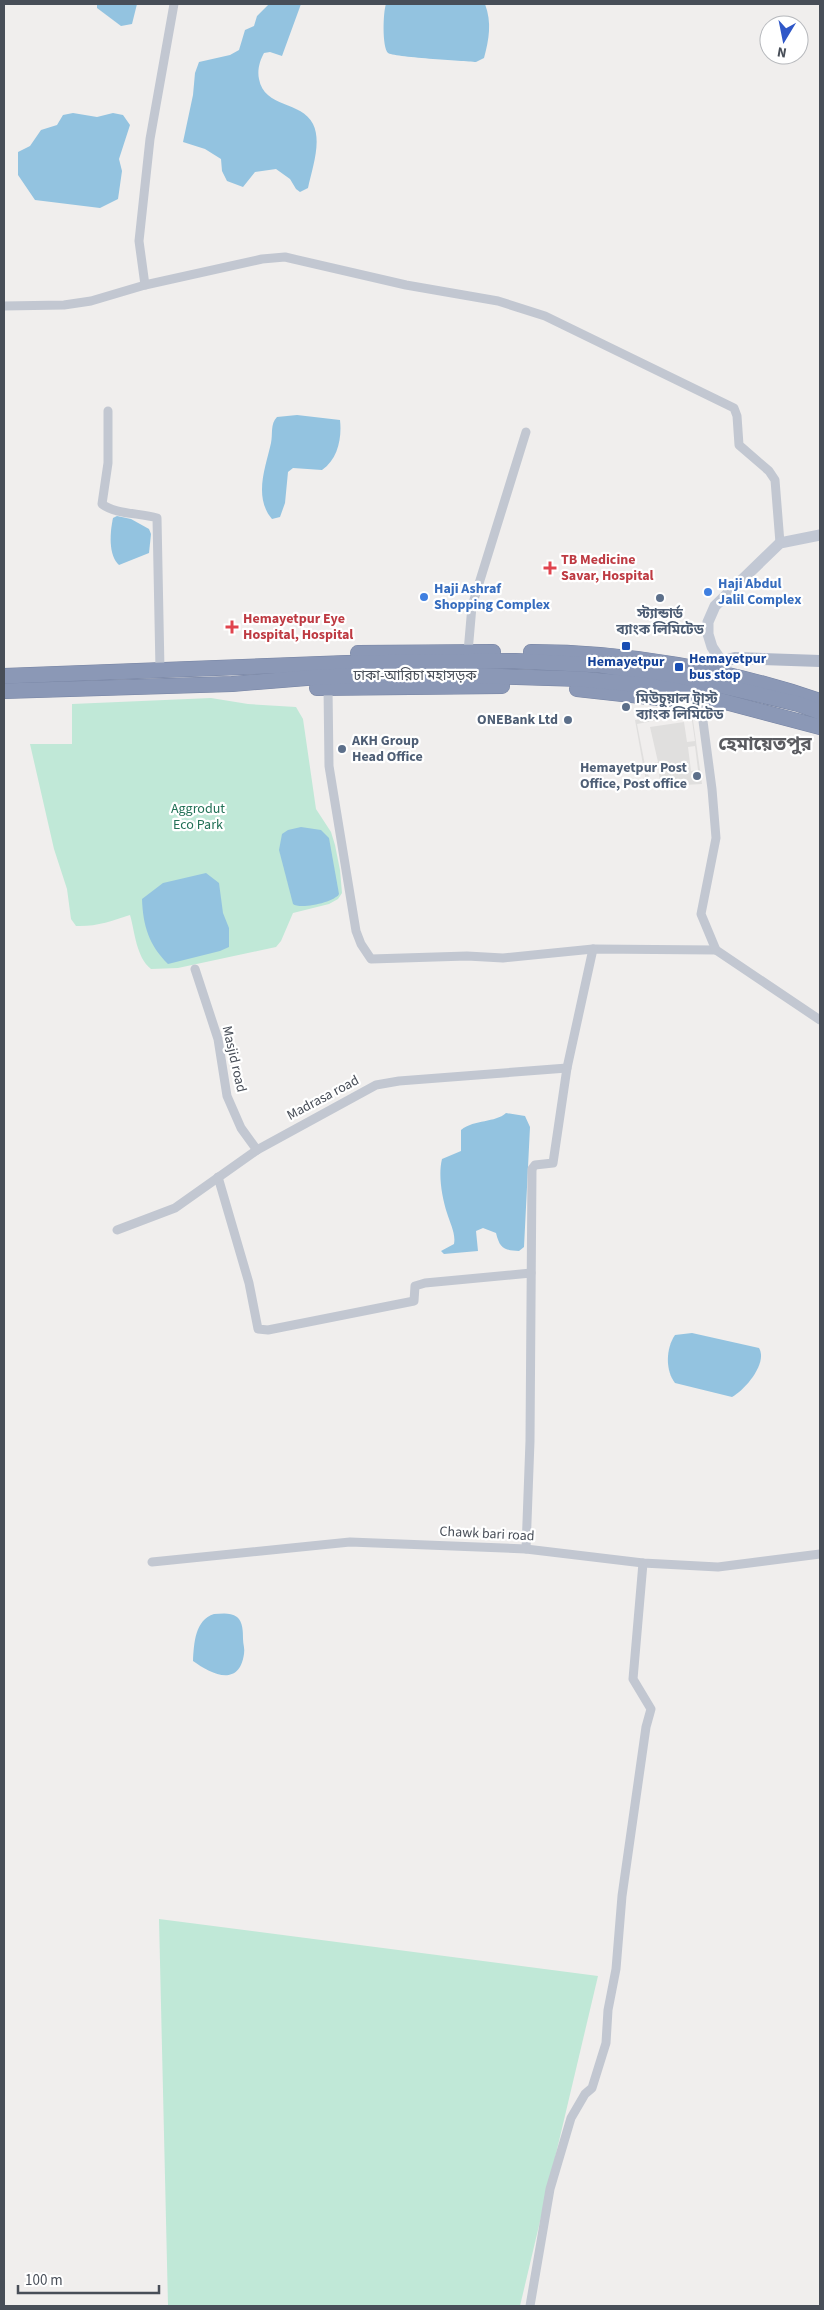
<svg xmlns="http://www.w3.org/2000/svg" width="824" height="2310" font-family="'Source Sans 3','Noto Sans Bengali',sans-serif">
<rect width="100%" height="100%" fill="#f0eeed"/>
<!-- education -->
<path fill="#e0dfde" fill-rule="evenodd" d="M692,713l10,71 -55,3 -12,-67zM691,714l4,27 -8,1 -3,-20 -34,5 8,35 -13,3 -8,-41zM695,746l3,24 -7,1 -3,-24zM658,766l2,16 -10,1 -3,-16z"/>
<!-- green -->
<g fill="#c0e8d7">
<path d="M211,698l37,6 48,3 7,12 13,90 15,23 4,13 5,25 2,23 -4,6 -9,5 -36,9 -12,28 -5,6 -98,21 -27,1c-15,-12 -16,-37 -21,-54 -18,6 -35,12 -54,11l-5,-7 -4,-30 -13,-40 -24,-105h42v-40z"/>
<path d="M159,1919l439,57 -78,330h-352z"/>
</g>
<!-- water -->
<g fill="#93c3e0">
<path d="M97,4h40l-5,20 -11,2 -24,-18z"/>
<path d="M269,4h32l-19,52 -12,-4 -6,1c-4,7 -7,17 -5,26 5,29 43,22 54,45 9,18 -1,45 -5,64l-8,4 -4,-3 -6,-10 -14,-10 -21,3 -12,15 -16,-6 -5,-10 -1,-12 -16,-10 -22,-7 10,-47 2,-22 4,-11 31,-7 9,-5 6,-20 9,-4 3,-10z"/>
<path d="M386,4h99c7,19 4,35 -1,54l-8,4c-11,-1 -84,-5 -88,-9 -6,-6 -5,-41 -2,-49z"/>
<path d="M73,113l24,4 16,-4 10,2 7,10 -11,34 3,12 -4,28 -18,9 -65,-8 -17,-25v-23l12,-6 11,-16 16,-5 6,-10z"/>
<path d="M297,415l43,5c2,18 -2,39 -18,50l-29,-2 -5,4 -3,31 -5,14 -8,2c-19,-22 -6,-53 -1,-76 2,-9 -1,-19 6,-26z"/>
<path d="M117,516l14,3 18,10 2,5 -2,19 -30,12c-11,-10 -9,-33 -6,-47z"/>
<path d="M301,827l20,3 8,8 10,56c-4,8 -39,16 -46,10l-14,-54 3,-16 6,-4z"/>
<path d="M206,873l13,10 4,30 6,15v19l-9,4 -52,13c-19,-19 -25,-38 -26,-65l21,-16z"/>
<path d="M506,1113l19,3 5,11 -6,120 -5,4c-15,-1 -19,-2 -23,-18l-13,-5 -7,3 2,20 -34,3 -3,-3 13,-7c2,-10 -4,-21 -7,-31 -5,-16 -9,-38 -5,-54l19,-8v-21c14,-11 34,-7 45,-17z"/>
<path d="M692,1333l67,15c9,15 -14,42 -27,49l-57,-14c-10,-13 -9,-35 0,-48z"/>
<path d="M214,1614c7,0 16,-2 23,3 6,5 6,15 6,22 0,5 2,10 1,15 -5,34 -33,20 -51,7 1,-18 2,-41 21,-47z"/>
</g>
<g fill="none" stroke-linecap="round" stroke-linejoin="round">
<!-- highway casing -->
<g stroke="#7683a2" stroke-width="16">
<g id="highway">
<path d="M531,652c96,0 198,18 289,49"/>
<path d="M358,653l135,-1"/>
<path d="M4,676l343,-13 168,-2 85,4 110,18 88,21 22,8"/>
<path d="M317,688l185,-2"/>
<path d="M577,689l91,10"/>
<path d="M4,691l228,-7 87,-7 97,-3 165,5 62,6 56,10 121,32"/>
</g>
</g>
<!-- street -->
<g stroke="#c2c7d1" stroke-width="9">
<path d="M145,285l-6,-44 11,-102 24,-135"/>
<path d="M4,306l60,-1 27,-4 54,-16 117,-26 23,-2 121,28 92,16 47,15 189,92 3,8 2,29 30,26 6,9 5,63"/>
<path d="M108,411v52l-6,41c12,10 38,9 55,14l3,152"/>
<path d="M468,652l4,-46 54,-174"/>
<path d="M328,687l1,79 27,165 5,13 10,15 96,-3 36,2 90,-9 123,1"/>
<path d="M701,706l11,83 4,49 -15,76 15,36 104,70"/>
<path d="M195,969l23,70 9,57 14,32 16,22"/>
<path d="M218,1177l31,106 9,46 10,1 146,-29 1,-15 10,-3 106,-10"/>
<path d="M117,1230l58,-22 82,-58 119,-65 23,-4 168,-13"/>
<path d="M526,1549l4,-108 2,-272 3,-4 18,-2 14,-95 26,-119"/>
<path d="M152,1562l198,-20 176,7 117,14 75,4 102,-13"/>
<path d="M530,2306l20,-117 21,-71 14,-24 7,-6 14,-45 2,-33 8,-41 6,-73 24,-169 5,-18 -18,-30 10,-116"/>
</g>
<!-- secondary -->
<path stroke="#c2c8d4" stroke-width="11" d="M726,668l-14,-21 -4,-13v-12l7,-16 65,-63 40,-8"/>
<!-- primary -->
<path stroke="#b0b8c9" stroke-width="12" d="M709,672l11,-10 15,-4 85,3"/>
<!-- highway -->
<use href="#highway" stroke="#8b98b6" stroke-width="15"/>
</g>
<!-- markers -->
<g fill="#e0444e" stroke="#fff" stroke-width="2">
<path d="M547.5 560.5h5v5h5v5h-5v5h-5v-5h-5v-5h5z"/>
<path d="M229.5 619.5h5v5h5v5h-5v5h-5v-5h-5v-5h5z"/>
</g>
<g fill="#3f7fe0" stroke="#fff" stroke-width="2">
<circle cx="708" cy="592" r="5"/>
<circle cx="424" cy="597" r="5"/>
</g>
<g fill="#5c6f8a" stroke="#fff" stroke-width="2">
<circle cx="660" cy="598" r="5"/>
<circle cx="626" cy="707" r="5"/>
<circle cx="568" cy="720" r="5"/>
<circle cx="342" cy="749" r="5"/>
<circle cx="697" cy="776" r="5"/>
</g>
<g fill="#1a4fb4" stroke="#fff" stroke-width="2">
<rect x="621" y="641" width="10" height="10" rx="2.5"/>
<rect x="674" y="662" width="10" height="10" rx="2.5"/>
</g>
<g text-anchor="middle" dominant-baseline="central" stroke-width="4.5" stroke-linejoin="round" paint-order="stroke">
<!-- health labels -->
<g font-size="14" font-weight="bold" fill="#be3a42" stroke="#fff" text-anchor="start">
<text x="561" y="560">TB Medicine<tspan x="561" dy="16">Savar, Hospital</tspan></text>
<text x="243" y="619">Hemayetpur Eye<tspan x="243" dy="16">Hospital, Hospital</tspan></text>
</g>
<!-- shop labels -->
<g font-size="14" font-weight="bold" fill="#366cbe" stroke="#fff" text-anchor="start">
<text x="718" y="584">Haji Abdul<tspan x="718" dy="16">Jalil Complex</tspan></text>
<text x="434" y="589">Haji Ashraf<tspan x="434" dy="16">Shopping Complex</tspan></text>
</g>
<!-- service labels -->
<g font-size="14" font-weight="bold" fill="#4e5e75" stroke="#fff" text-anchor="start">
<text x="660" y="614" text-anchor="middle">স্ট্যান্ডার্ড<tspan x="660" dy="16">ব্যাংক লিমিটেড</tspan></text>
<text x="636" y="699">মিউচুয়াল ট্রাস্ট<tspan x="636" dy="16">ব্যাংক লিমিটেড</tspan></text>
<text x="558" y="720" text-anchor="end">ONEBank Ltd</text>
<text x="352" y="741">AKH Group<tspan x="352" dy="16">Head Office</tspan></text>
<text x="687" y="768" text-anchor="end">Hemayetpur Post<tspan x="687" dy="16">Office, Post office</tspan></text>
</g>
<!-- transit labels -->
<g font-size="14" font-weight="bold" fill="#164399" stroke="#fff" text-anchor="start">
<text x="689" y="659">Hemayetpur<tspan x="689" dy="16">bus stop</tspan></text>
<text x="626" y="662" text-anchor="middle">Hemayetpur</text>
</g>
<!-- street labels -->
<g font-size="14" fill="#484e58" stroke="#fff">
<text x="415" y="676">ঢাকা-আরিচা মহাসড়ক</text>
<text transform="translate(234 1059) rotate(77)">Masjid road</text>
<text transform="translate(323 1098) rotate(-28)">Madrasa road</text>
<text transform="translate(487 1534) rotate(3)">Chawk bari road</text>
</g>
<!-- park labels -->
<g font-size="14" fill="#227056" stroke="#fff">
<text x="198" y="809">Aggrodut<tspan x="198" dy="16">Eco Park</tspan></text>
</g>
<!-- district labels -->
<g font-size="19" font-weight="bold" fill="#5b5c61" stroke="#fff">
<text x="765" y="744">হেমায়েতপুর</text>
</g>
</g>
<!-- border -->
<rect width="824" height="2310" fill="none" stroke="#484e58" stroke-width="10"/>
<!-- north arrow -->
<g transform="translate(784 40) rotate(190)"><circle r="24" fill="#ffffff" stroke="#b6b8bc"/>
<path d="M0-4L9 19L0 12L-9 19Z" fill="#2f57c8"/>
<text y="-8" font-size="14" font-weight="bold" text-anchor="middle" fill="#484e58">N</text>
</g>
<!-- scale -->
<path d="M18 2285v8h141v-8" fill="none" stroke="#484e58" stroke-width="2.5"/>
<text x="25" y="2285" font-size="15" fill="#484e58" stroke="#ffffff" stroke-width="4" paint-order="stroke">100 m</text>
</svg>
